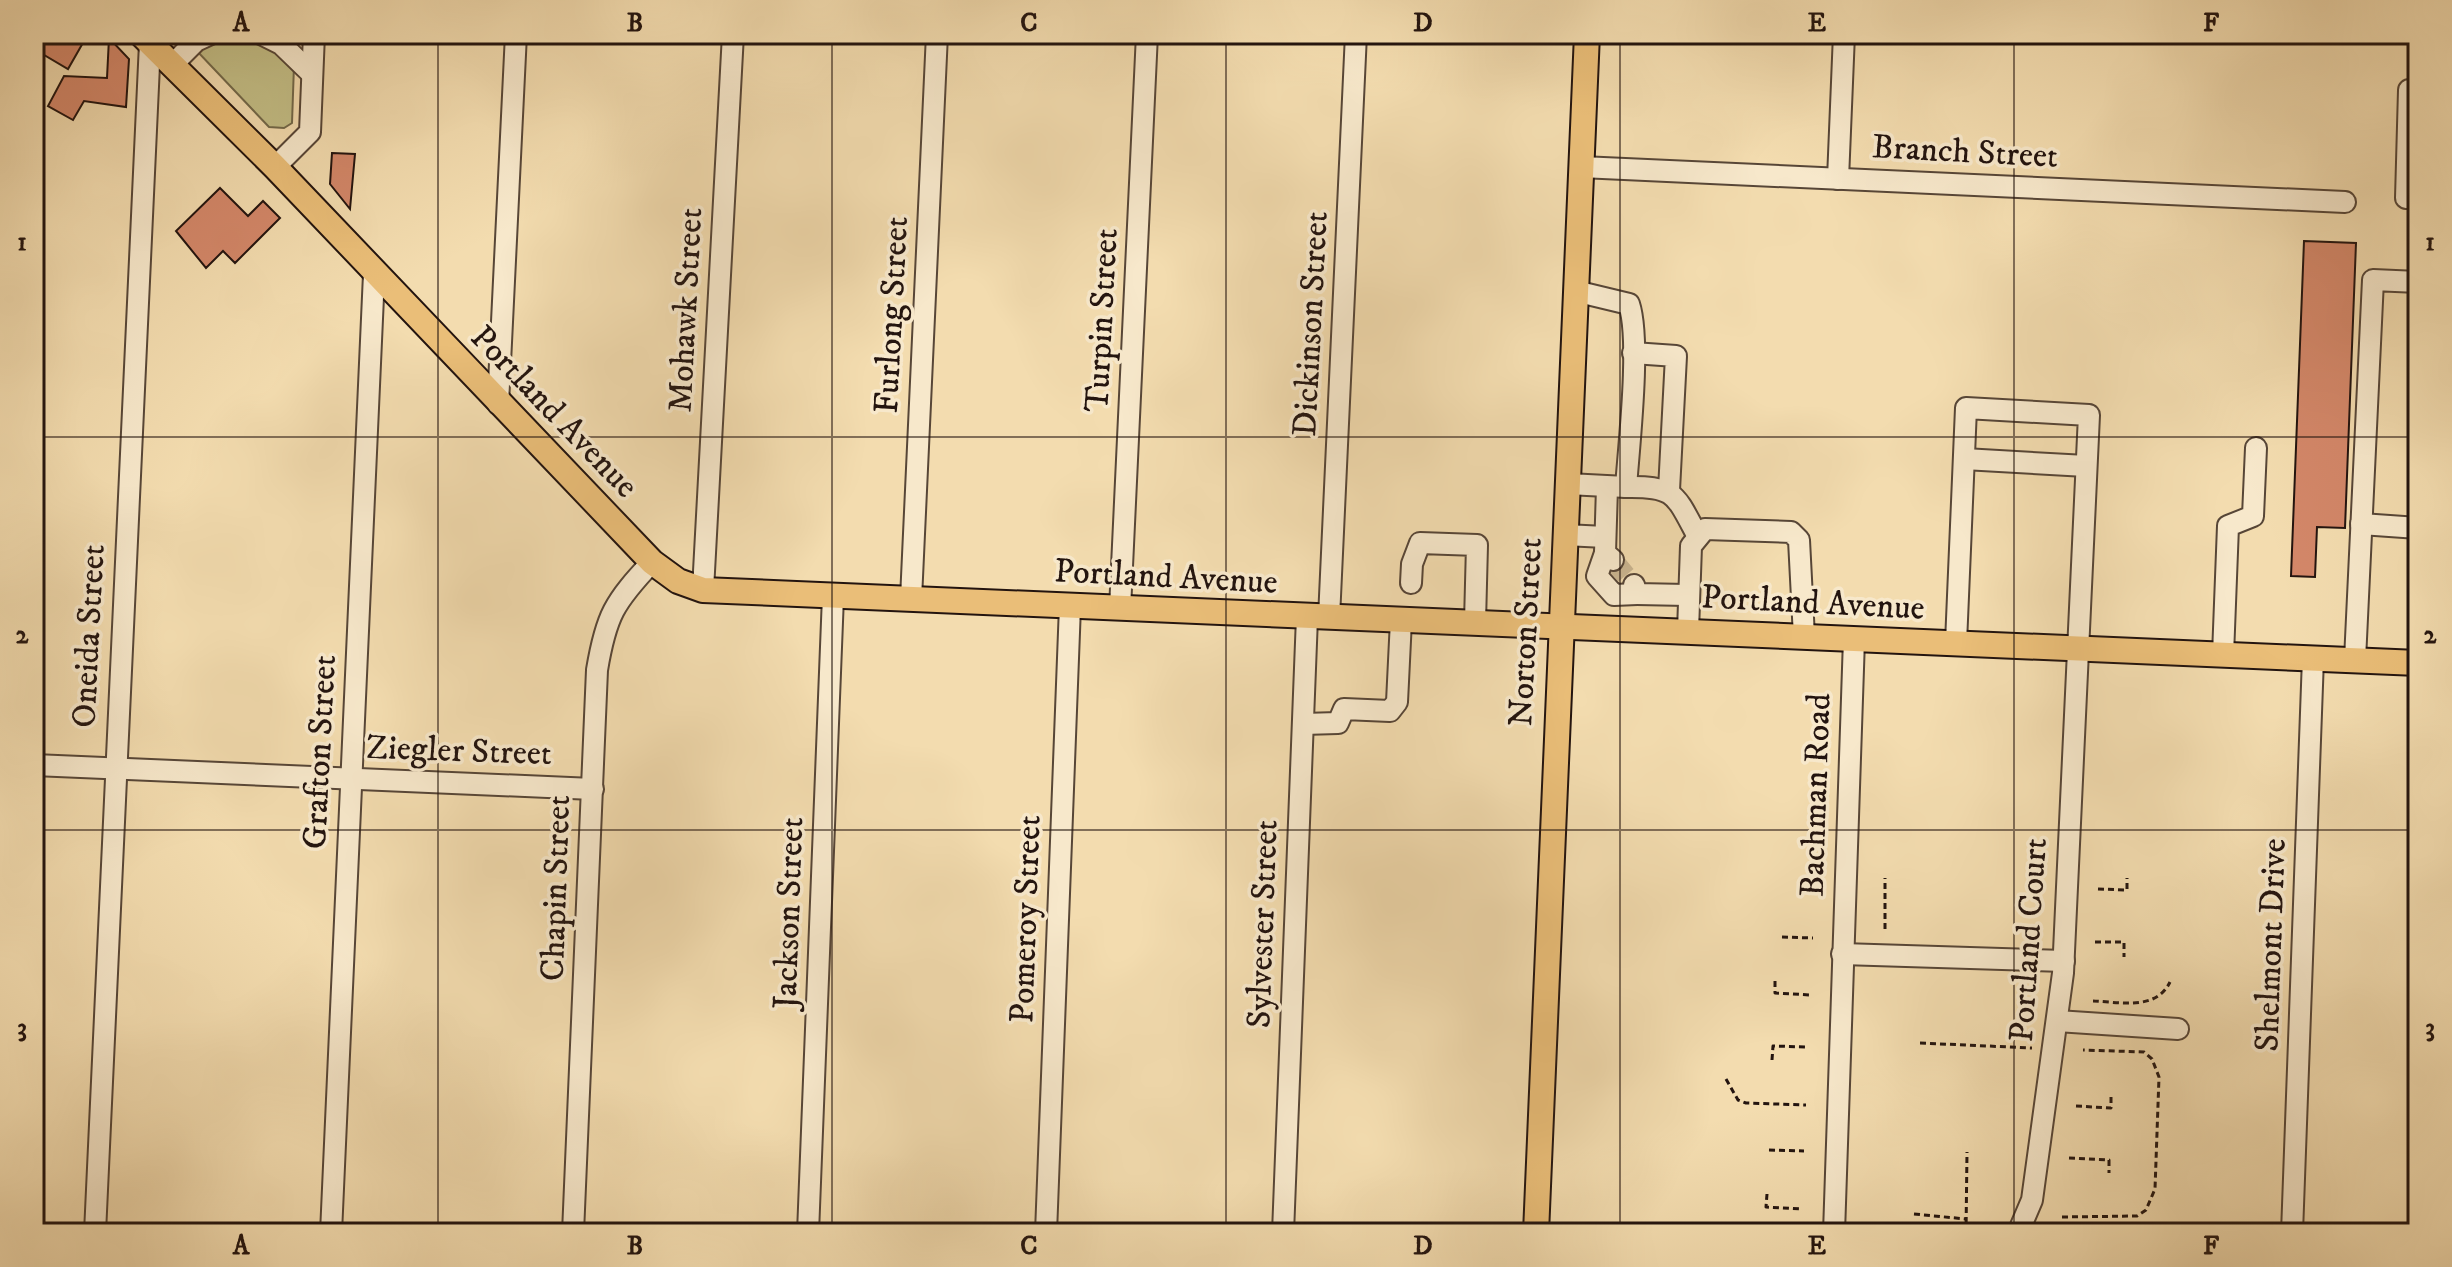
<svg xmlns="http://www.w3.org/2000/svg" width="2452" height="1267" font-family="'IM FELL DW Pica',serif">
<rect width="100%" height="100%" fill="#f3dcaf"/>
<filter id="stains"><feTurbulence type="fractalNoise" baseFrequency=".0025" numOctaves="4"/><feColorMatrix values="0 0 0 0 .2 0 0 0 0 .09 0 0 0 0 .02 0 0 0 .5 -.17"/></filter>
<radialGradient id="worn" r=".72"><stop offset=".6" stop-color="#630" stop-opacity="0"/><stop offset="1" stop-color="#630" stop-opacity=".3"/></radialGradient>
<!-- green -->
<path fill="#c3be86" stroke="#73694a" stroke-width="2" d="M222,35l38,3 34,27 -2,58 -8,5 -15,-1 -73,-77 10,-10z"/>
<!-- building -->
<g fill="#d38769" stroke="#23140f" stroke-width="2">
<path d="M34,34h54l-20,35 -34,-20z"/>
<path d="M109,38l20,21 -3,48 -42,-6 -11,19 -25,-14 16,-30 43,2z"/>
<path d="M332,153l23,1 -5,55 -20,-25z"/>
<path d="M220,188l28,28 15,-15 17,17 -45,45 -12,-12 -17,17 -30,-37z"/>
<path d="M2304,241l52,2 -11,285 -28,-1 -2,50 -24,-1z"/>
</g>
<g fill="none" stroke-linecap="round" stroke-linejoin="round">
<!-- minor-tunnel -->
<path stroke="#c9b48f" stroke-width="20" stroke-dasharray="20 10" stroke-linecap="butt" d="M1613,560l21,25"/>
<!-- minor casing -->
<g stroke="#574637" stroke-width="24">
<g id="minor">
<path d="M261,34l20,10 31,30"/>
<path d="M171,66l25,-25 15,-7"/>
<path d="M2409,90l-3,108h12"/>
<path d="M275,167l35,-35 4,-98"/>
<path d="M1581,167l764,35"/>
<path d="M1838,179l6,-145"/>
<path d="M1633,353l43,3 -7,134"/>
<path d="M498,404l18,-370"/>
<path d="M1964,459l122,7"/>
<path d="M1568,484l58,3c3,-42 15,-147 3,-183l-54,-13"/>
<path d="M1607,487l-2,66 8,7"/>
<path d="M1626,487c49,-1 49,7 71,48"/>
<path d="M2361,524l57,4"/>
<path d="M1565,535l40,2"/>
<path d="M1605,553l-8,23 17,19 23,-1"/>
<path d="M1411,583l1,-19 8,-21 57,2 -2,77"/>
<path d="M1634,585l3,9 50,1"/>
<path d="M703,590l30,-556"/>
<path d="M911,599l26,-565"/>
<path d="M1120,609l27,-575"/>
<path d="M1329,618l27,-584"/>
<path d="M1688,631l3,-85 14,-17 86,3 8,8 5,97"/>
<path d="M1956,643l10,-235 123,7 -26,558 -31,227 -14,33"/>
<path d="M2223,655l5,-129 25,-10 3,-68"/>
<path d="M2355,660l18,-380 45,2"/>
<path d="M1303,724l35,-1 6,-14 46,2 7,-9 4,-82"/>
<path d="M34,765l559,24"/>
<path d="M1842,954l222,7"/>
<path d="M2057,1021l121,8"/>
<path d="M95,1233l55,-1190"/>
<path d="M331,1233l43,-959"/>
<path d="M573,1233l24,-563c9,-54 17,-68 55,-108"/>
<path d="M808,1233l25,-637"/>
<path d="M1046,1233l24,-627"/>
<path d="M1283,1233l24,-616"/>
<path d="M1834,1233l20,-594"/>
<path d="M2292,1233l21,-575"/>
</g>
</g>
<!-- major casing -->
<g stroke="#23140f" stroke-width="28">
<g id="major">
<path d="M141,34l134,133 377,395 26,19 25,9 1715,73"/>
<path d="M1536,1233l51,-1199"/>
</g>
</g>
<!-- path -->
<g stroke="#23140f" stroke-width="3" stroke-dasharray="6 4" stroke-linecap="butt">
<path d="M2098,889l29,1v-12"/>
<path d="M1885,929v-51"/>
<path d="M1782,937l31,1"/>
<path d="M2095,942h29v15"/>
<path d="M1775,981v12l35,2"/>
<path d="M2093,1001c27,1 63,10 77,-19"/>
<path d="M1920,1043l112,5"/>
<path d="M1772,1060l1,-14 35,1"/>
<path d="M1726,1079l12,21 8,3 60,2"/>
<path d="M2076,1106l35,2v-12"/>
<path d="M1769,1150l35,1"/>
<path d="M2069,1158l40,2v13"/>
<path d="M1767,1194l-1,13 36,2"/>
<path d="M1914,1214l52,5"/>
<path d="M2062,1217l75,-1 9,-6 9,-21 4,-112 -7,-18 -8,-7 -61,-2"/>
<path d="M1966,1233l1,-81"/>
</g>
<!-- minor -->
<use href="#minor" stroke="#f7e8cb" stroke-width="20"/>
<!-- major -->
<use href="#major" stroke="#eabe78" stroke-width="24"/>
</g>
<!-- grid -->
<path fill="none" stroke="#23140f" stroke-width="2" stroke-opacity="0.55" d="M438,34v1199M832,34v1199M1226,34v1199M1620,34v1199M2014,34v1199M34,437h2384M34,830h2384"/>
<g text-anchor="middle" dominant-baseline="central" stroke-width="7" stroke-linejoin="round" paint-order="stroke">
<!-- street labels -->
<g font-size="34" fill="#23140f" stroke="#f7e8cb">
<text transform="translate(1965 152) rotate(3)">Branch Street</text>
<text transform="translate(686 310) rotate(-87)">Mohawk Street</text>
<text transform="translate(892 315) rotate(-87)">Furlong Street</text>
<text transform="translate(1102 320) rotate(-87)">Turpin Street</text>
<text transform="translate(1311 324) rotate(-87)">Dickinson Street</text>
<text transform="translate(554 412) rotate(46)">Portland Avenue</text>
<text transform="translate(1166 577) rotate(3)">Portland Avenue</text>
<text transform="translate(1813 603) rotate(3)">Portland Avenue</text>
<text transform="translate(1526 632) rotate(-87)">Norton Street</text>
<text transform="translate(89 636) rotate(-87)">Oneida Street</text>
<text transform="translate(459 751) rotate(2)">Ziegler Street</text>
<text transform="translate(320 752) rotate(-87)">Grafton Street</text>
<text transform="translate(1816 795) rotate(-88)">Bachman Road</text>
<text transform="translate(556 888) rotate(-88)">Chapin Street</text>
<text transform="translate(789 913) rotate(-88)">Jackson Street</text>
<text transform="translate(1026 919) rotate(-88)">Pomeroy Street</text>
<text transform="translate(1263 924) rotate(-88)">Sylvester Street</text>
<text transform="translate(2029 940) rotate(-86)">Portland Court</text>
<text transform="translate(2271 945) rotate(-88)">Shelmont Drive</text>
</g>
</g>
<!-- margin -->
<rect width="2452" height="1267" fill="none" stroke="#f3dcaf" stroke-width="88"/>
<rect x="44" y="44" width="2364" height="1179" fill="none" stroke="#23140f" stroke-width="3"/>
<g font-size="26" text-anchor="middle" font-weight="bold" fill="#23140f">
<text x="241" y="31">A</text>
<text x="635" y="31">B</text>
<text x="1029" y="31">C</text>
<text x="1423" y="31">D</text>
<text x="1817" y="31">E</text>
<text x="2211" y="31">F</text>
<text x="22" y="250">1</text>
<text x="2430" y="250">1</text>
<text x="22" y="643">2</text>
<text x="2430" y="643">2</text>
<text x="22" y="1036">3</text>
<text x="2430" y="1036">3</text>
<text x="241" y="1254">A</text>
<text x="635" y="1254">B</text>
<text x="1029" y="1254">C</text>
<text x="1423" y="1254">D</text>
<text x="1817" y="1254">E</text>
<text x="2211" y="1254">F</text>
</g>
<rect width="100%" height="100%" filter="url(#stains)"/>
<rect width="100%" height="100%" fill="url(#worn)"/>
</svg>
